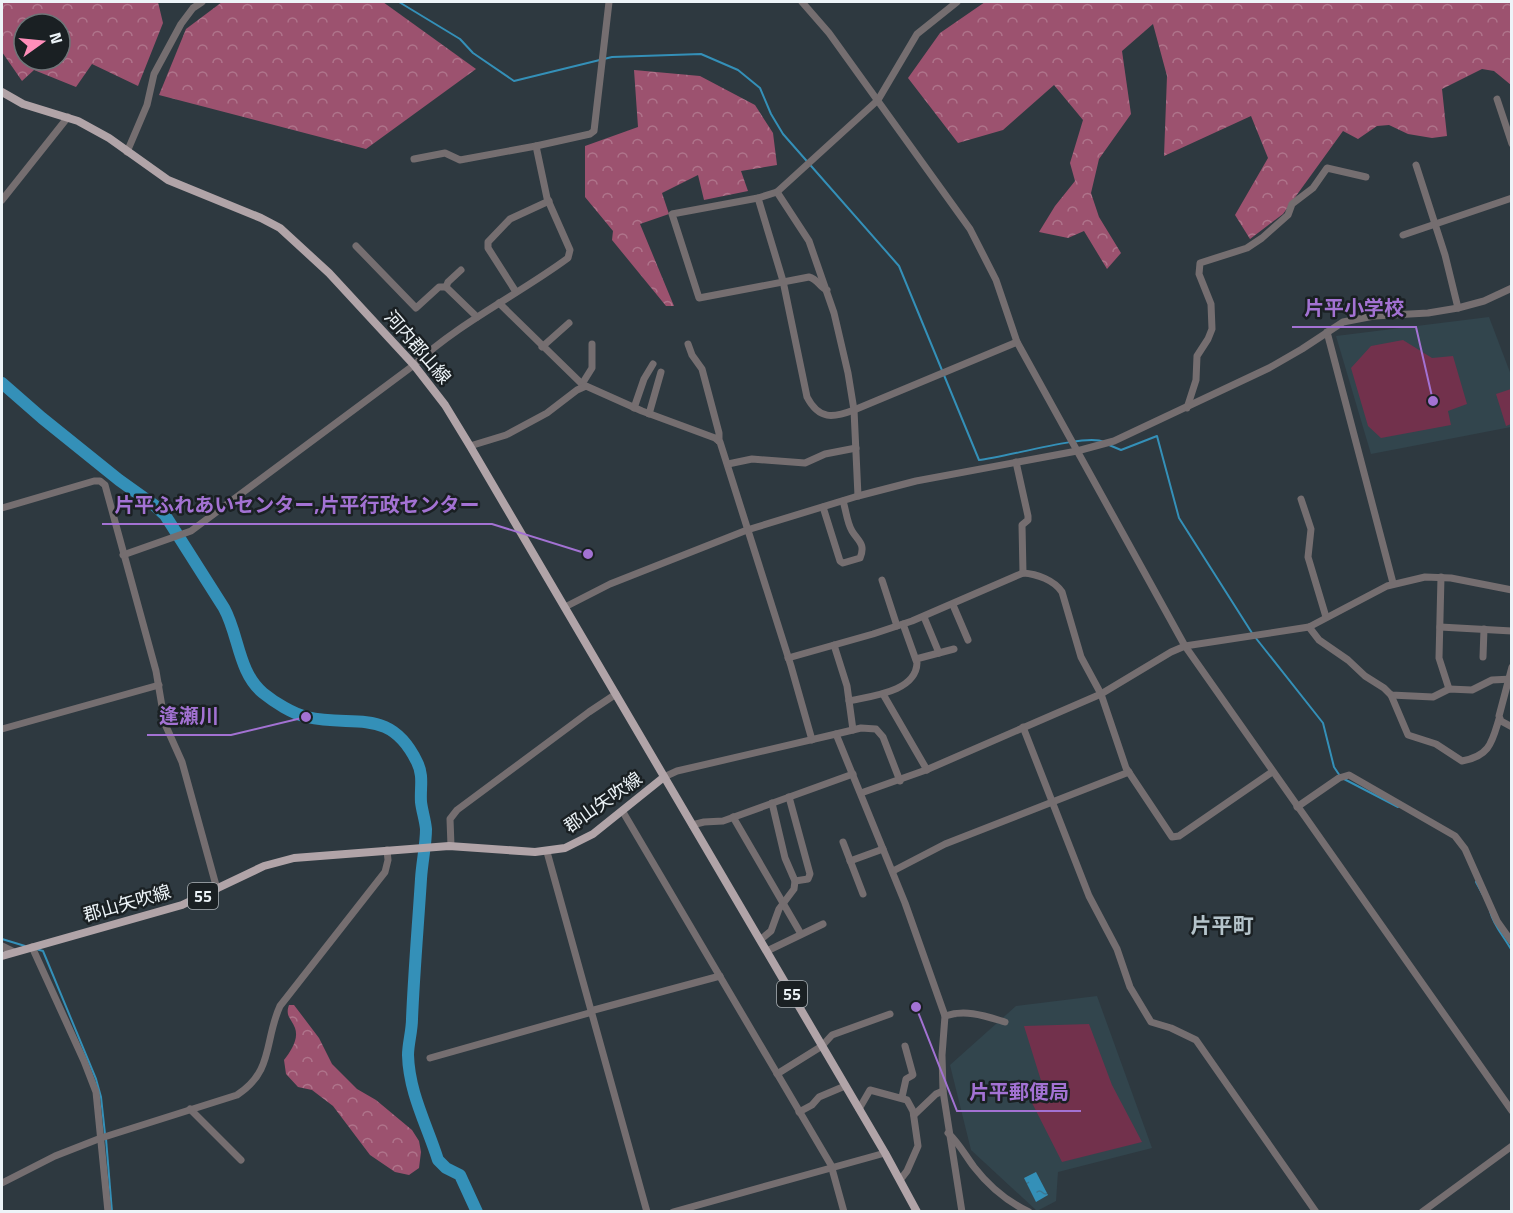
<svg xmlns="http://www.w3.org/2000/svg" width="1513" height="1213" font-family="'Titillium Web','Noto Sans JP',sans-serif">
<defs>
<pattern id="forest-crowns" width="20" height="18" patternUnits="userSpaceOnUse" patternTransform="scale(1.5)"><rect width="20" height="18" fill="#9c526f"/><path d="M2 6a3 3 0 1 1 6 0M12 15a3 3 0 1 1 6 0" fill="none" stroke="#af748b"/></pattern>
<pattern id="water-ripples" width="26" height="14" patternUnits="userSpaceOnUse" patternTransform="scale(1.5)"><rect width="26" height="14" fill="#3490b8"/><path d="M2 4q2-2 4 0t4 0M15 11q2-2 4 0t4 0" fill="none" stroke="#3b7792"/></pattern>
</defs>
<rect width="100%" height="100%" fill="#2e3940"/>
<!-- built -->
<g fill="#32454d">
<path d="M1489,317l22,58v52l-140,27 -35,-118z"/>
<path d="M1097,996l55,152 -94,24 -2,29 -19,10 -66,-61 -21,-85 66,-59z"/>
</g>
<!-- grass -->
<g fill="#72314c">
<path d="M1403,340l29,18 21,-2 14,48 -19,7 3,14 -70,13 -13,-12 -17,-58 20,-22z"/>
<path d="M1511,389v35l-5,2 -10,-32z"/>
<path d="M1089,1024l23,61 30,57 -80,20 -34,-67 15,-8 -19,-61z"/>
</g>
<!-- forest -->
<g fill="url(#forest-crowns)" fill-rule="evenodd">
<path d="M2,2h156l5,21 -25,63 -46,-22 -16,23 -42,-17 -12,11 -20,-29zM24,24h36v36h-36z"/>
<path d="M222,2h161l93,67 -110,80 -207,-54 27,-66z"/>
<path d="M985,2h526v83l-17,-14 -12,-2 -40,20 5,47 -15,2 -24,-4 -19,-9 -12,1 -19,13 -15,-8 -60,83 -33,25 -15,-24 33,-57 -17,-42 -87,40 3,-80 -14,-52 -31,27 9,63 -32,45 -8,34 8,24 22,36 -14,16 -23,-38 -16,7 -29,-6 16,-26 20,-25 -5,-18 13,-43 -29,-35 -51,45 -45,13 -50,-65 32,-45z"/>
<path d="M634,70l66,6 55,29 18,28 4,32 -36,6 7,20 -44,9 -6,-25 -36,18 7,21 -29,10 34,82h-8l-54,-66 1,-9 -28,-34v-51l53,-19z"/>
<path d="M289,1005h5l25,33 13,26 25,25 19,11 36,30 7,11 2,11 -2,16 -10,7 -14,-3 -25,-17 -37,-49 -21,-16 -14,-3 -12,-13 -2,-14c7,-9 15,-21 11,-32 -4,-10 -10,-12 -6,-23z"/>
</g>
<!-- water -->
<path fill="url(#water-ripples)" d="M1036,1172l12,23 -12,7 -12,-24z"/>
<g fill="none" stroke-linecap="round" stroke-linejoin="round">
<!-- stream -->
<g stroke="#3490b8" stroke-width="2">
<path d="M399,2l61,37 13,14 41,28 98,-24 89,-3 37,16 22,18 11,26 12,20 116,132 80,194c25,-2 107,-27 125,-18"/>
<path d="M1109,445l12,5 36,-14 22,82 73,115"/>
<path d="M1255,637l68,86 11,44 6,9"/>
<path d="M1344,779l54,28"/>
<path d="M1476,882l7,13"/>
<path d="M1490,911c4,16 14,25 22,40"/>
<path d="M2,939l23,7"/>
<path d="M36,949l7,2 53,128 5,18 4,37"/>
<path d="M106,1139l6,73"/>
</g>
<!-- river -->
<path stroke="#3490b8" stroke-width="12" d="M2,383l40,35 77,62 35,25 11,10 59,93c15,27 14,64 39,85 11,9 30,21 44,24 47,11 83,-11 110,45 7,14 3,25 4,40 1,9 4,17 5,27 0,16 -4,33 -5,50 -3,47 -7,93 -9,140 0,12 -4,25 -4,36 1,38 19,70 30,105l8,8 14,7 17,37"/>
<!-- minor -->
<g stroke="#756e70" stroke-width="7">
<path d="M802,2l27,31 141,196 26,51 21,62 168,304 327,465"/>
<path d="M1497,99l15,45"/>
<path d="M127,152l20,-47 7,-31 27,-50 12,-16 9,-6"/>
<path d="M414,159l31,-6 15,7 76,-14"/>
<path d="M1416,165l29,90 13,53"/>
<path d="M777,192l32,49 25,72 14,60 6,37 4,86"/>
<path d="M758,198l25,83 24,116c12,23 26,21 47,13l163,-68"/>
<path d="M2,200l66,-83"/>
<path d="M1403,235l109,-37"/>
<path d="M356,246l60,62 23,-21h7"/>
<path d="M461,270l-13,12 -2,5 31,30"/>
<path d="M827,290c-7,-2 -9,-11 -18,-13l-110,21 -27,-84 86,-16 19,-6 101,-92 39,-66 40,-32"/>
<path d="M516,292l-28,-44v-6l22,-23 39,-18"/>
<path d="M499,303l85,83"/>
<path d="M1327,332l66,251"/>
<path d="M688,344l4,11 10,14 17,64v8"/>
<path d="M542,347l27,-24"/>
<path d="M582,384l10,-16v-24"/>
<path d="M634,408l10,-29 9,-15"/>
<path d="M1187,408l9,-28 1,-24 11,-17 4,-10 -1,-25 -12,-30 1,-11 47,-15 15,-10 26,-23 4,-11 21,-16 14,-20 39,9"/>
<path d="M649,414l12,-42"/>
<path d="M470,446l36,-11 41,-22 30,-23 9,-4 56,25 73,27 5,4 71,224 21,74"/>
<path d="M1016,462l12,54v4l-6,5 1,48"/>
<path d="M728,464l24,-5 53,4 20,-9 31,-6"/>
<path d="M1301,499l10,30 -3,28 18,60"/>
<path d="M823,507l17,54 3,2 17,-5c6,-14 -2,-17 -8,-27 -5,-8 -6,-21 -9,-30"/>
<path d="M2,508l92,-27h6l5,4 51,186 9,53 17,38 35,127"/>
<path d="M123,555l68,-24 223,-166c46,-43 104,-70 154,-107l2,-8 -23,-52 -11,-52 54,-12 4,-3 15,-129"/>
<path d="M1441,577l-2,81 10,31"/>
<path d="M882,580l15,46"/>
<path d="M953,605l15,35"/>
<path d="M565,607l45,-23 137,-54 111,-34 58,-15 161,-30 37,-10 155,-73 33,-19 41,-27 31,-6 54,-3 30,-5 26,-7 28,-13"/>
<path d="M924,617l15,36"/>
<path d="M1309,627l10,13 29,20 17,16 19,12 7,7 42,2 16,-8 23,1 20,-10 20,-1"/>
<path d="M1440,627l72,4"/>
<path d="M834,645l13,41 6,44"/>
<path d="M1483,657l1,-28"/>
<path d="M788,658l85,-24 39,-13 111,-48c14,1 31,7 39,19l19,65 20,37 25,74 46,69 7,-1 93,-64"/>
<path d="M916,659l38,-10"/>
<path d="M1512,667l-13,49 2,5 11,6"/>
<path d="M883,694l44,76"/>
<path d="M1391,695l17,40 28,9 26,17c28,-5 30,-19 37,-42"/>
<path d="M849,701c22,-5 67,-9 68,-38l-14,-39"/>
<path d="M1023,727l66,169 28,53 13,38 21,35 20,6 25,12 120,172"/>
<path d="M2,729l157,-44"/>
<path d="M836,734l25,-6 15,1 7,8 17,44"/>
<path d="M664,777l13,-6 159,-37 69,169 40,113 -3,39 1,36 19,121"/>
<path d="M861,793l65,-23 175,-76 70,-42 14,-6 124,-19 78,-41 38,-9 26,1 61,12"/>
<path d="M789,797l21,77 -2,5 -13,2"/>
<path d="M1297,807l42,-29 10,-3 106,61 10,13 32,72 15,21"/>
<path d="M623,812l208,353 13,47"/>
<path d="M733,817l68,117"/>
<path d="M692,825l12,-3 19,-1 130,-47"/>
<path d="M843,842l20,52"/>
<path d="M451,846l-1,-27 7,-9 132,-98 27,-18"/>
<path d="M547,852l100,360"/>
<path d="M850,861l33,-12"/>
<path d="M893,871l52,-27 184,-72"/>
<path d="M760,940l11,-9 8,-22 15,-20 1,-8 -10,-23 -13,-55"/>
<path d="M2,946l12,6"/>
<path d="M32,947l52,114 12,31 12,120"/>
<path d="M767,951l56,-27"/>
<path d="M945,1016c21,-7 40,0 60,6"/>
<path d="M430,1058l159,-45 5,-3 126,-34"/>
<path d="M777,1074l45,-28 10,-11 58,-21"/>
<path d="M902,1097l4,-18 7,-4 -8,-29"/>
<path d="M190,1109l51,51"/>
<path d="M859,1109l11,-19 37,10 6,11 5,35 -11,25 -7,9"/>
<path d="M799,1112l13,-7 7,-8 26,-11"/>
<path d="M914,1115l22,-21 7,-3"/>
<path d="M948,1133c11,10 17,22 26,34 14,18 34,35 55,45"/>
<path d="M2,1183l53,-27 46,-18 136,-43c37,-24 27,-54 43,-89l105,-134 3,-12 -1,-10"/>
<path d="M673,1212l212,-59"/>
<path d="M1422,1212l90,-66"/>
</g>
<!-- major -->
<g stroke="#b1a4a8" stroke-width="8">
<path d="M2,92l21,12 55,17 31,17 59,42 93,38 19,10 49,45 85,92 31,40 25,41 415,707 32,59"/>
<path d="M2,956l180,-51 82,-39 30,-8 155,-12 86,6 30,-4 28,-14 71,-57"/>
</g>
</g>
<g text-anchor="middle" dominant-baseline="central" stroke-width="5" stroke-linejoin="round" paint-order="stroke">
<!-- shield labels -->
<g fill="#1a2023" stroke="#aeb4b8" stroke-width="1.5">
<rect x="188" y="883" width="30" height="26" rx="4.5"/>
<rect x="777" y="981" width="30" height="26" rx="4.5"/>
</g>
<g font-size="16" font-weight="bold" fill="#edf4f8">
<text x="203" y="896">55</text>
<text x="792" y="994">55</text>
</g>
<!-- street labels -->
<g font-size="18" fill="#edf4f8" stroke="#1a2023">
<text transform="translate(418 347) rotate(49)">河内郡山線</text>
<text transform="translate(603 802) rotate(-35)">郡山矢吹線</text>
<text transform="translate(127 903) rotate(-16)">郡山矢吹線</text>
</g>
<!-- quarter labels -->
<g font-size="21" font-weight="bold" fill="#b5c4cb" stroke="#1a2023">
<text x="1222" y="925">片平町</text>
</g>
</g>
<!-- callouts -->
<path fill="none" stroke="#a372d3" stroke-width="2" d="M1433 401L1416 327H1292M588 554L492 524H102M306 717L231 735H147M916 1007L957 1111H1081"/>
<g fill="#a372d3" stroke="#1a2023" stroke-width="2">
<circle cx="1433" cy="401" r="6"/>
<circle cx="588" cy="554" r="6"/>
<circle cx="306" cy="717" r="6"/>
<circle cx="916" cy="1007" r="6"/>
</g>
<g font-size="20" text-anchor="middle" font-weight="bold" fill="#a372d3" stroke="#1a2023" stroke-width="5" stroke-linejoin="round" paint-order="stroke">
<text x="1354" y="315">片平小学校</text>
<text x="297" y="512">片平ふれあいセンター,片平行政センター</text>
<text x="189" y="723">逢瀬川</text>
<text x="1019" y="1099">片平郵便局</text>
</g>
<!-- border -->
<rect width="1513" height="1213" fill="none" stroke="#edf4f8" stroke-width="6"/>
<!-- north arrow -->
<g transform="translate(42 42) rotate(75)"><circle r="28" fill="#1a2023" stroke="#6e7578" stroke-width="1.5"/>
<path d="M0-4.5L10 22L0 15L-10 22Z" fill="#ff8eba"/>
<text y="-9" font-size="16" font-weight="bold" text-anchor="middle" fill="#edf4f8">N</text>
</g>
</svg>
